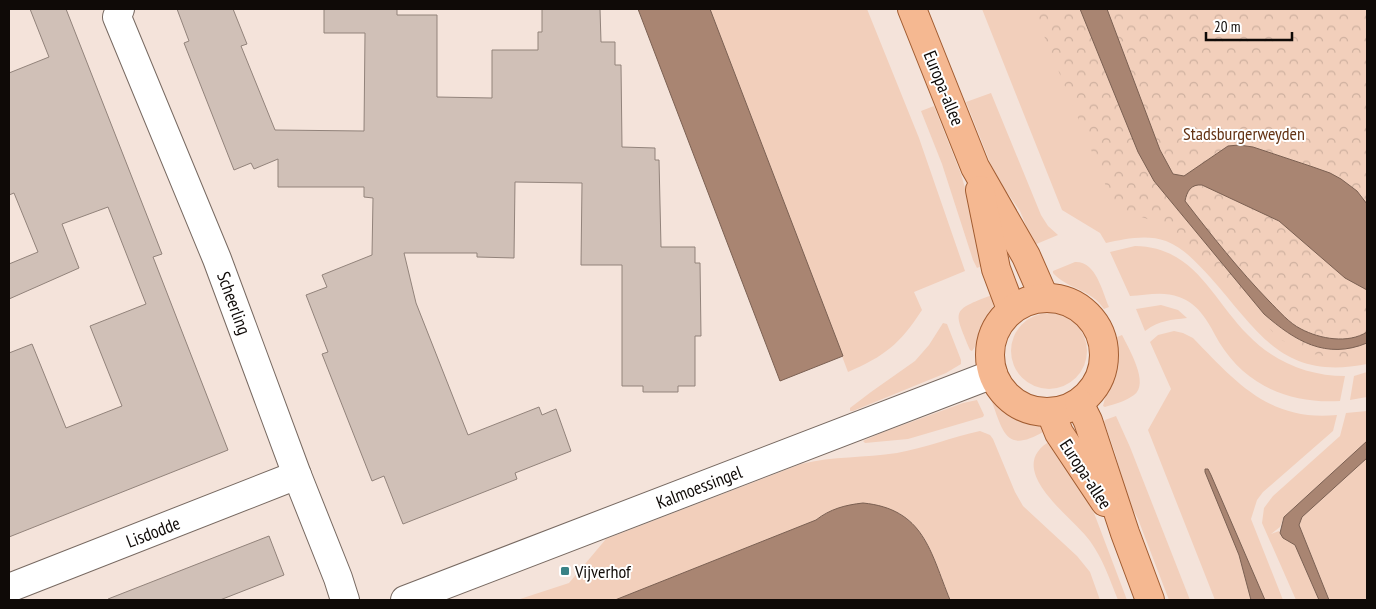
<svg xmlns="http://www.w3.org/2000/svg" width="1376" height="609" font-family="'PT Sans Narrow',sans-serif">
<defs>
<pattern id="park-crowns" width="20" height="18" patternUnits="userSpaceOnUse" patternTransform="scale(1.25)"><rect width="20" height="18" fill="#f2cfbb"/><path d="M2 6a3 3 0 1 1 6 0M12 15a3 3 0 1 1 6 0" fill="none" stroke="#ceb09f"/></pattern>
</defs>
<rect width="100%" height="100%" fill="#f4e3da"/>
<!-- grass -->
<g fill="#f2cfbb">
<path d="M710,9h157l52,129 46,133 -51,21 8,18c-22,34 -37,46 -74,62z"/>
<path d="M982,9h98l287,334v21c-85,17 -108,-32 -157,-87 -13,-14 -26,-29 -44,-36 -19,-7 -42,-2 -60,2l-6,-10 -38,-23z"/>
<path d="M991,93l50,122 7,11 10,9 -24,10 -14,-34 -16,-23 -13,-23 -25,-63z"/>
<path d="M934,106l27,68 6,21 6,33 14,32 -1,4 -9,4 -4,-8 -31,-96 -21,-53z"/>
<path d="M1135,246c60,1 77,53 113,89 26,27 61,41 97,41l-5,25c-50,3 -94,-15 -121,-59 -10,-18 -19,-38 -40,-45 -15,-6 -33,-2 -49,-1l-20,-44z"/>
<path d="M1075,262c21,-1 27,29 34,45l-5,2c-13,-20 -37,-20 -51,-36v-2z"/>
<path d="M992,295c1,3 2,4 2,8 -1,7 -17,43 -22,48l-2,-1c-16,-40 -20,-39 22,-55z"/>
<path d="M1161,305l17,5 9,8c-16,2 -27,2 -42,13l-9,-22z"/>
<circle cx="1049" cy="351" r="38"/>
<path d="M943,323l4,1 14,36v4l-15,9 -93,38h-3v-3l21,-16 44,-31 14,-16z"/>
<path d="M1174,331l9,2 10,5c42,43 76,84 144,77l-4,16 -70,61 -6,8 -6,19 32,81h-18l-54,-125 28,80 12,45h-36l-67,-170 23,-41 -21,-47 8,-7z"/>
<path d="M1122,335c7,14 28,49 12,60 -8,6 -19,9 -29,12l-2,-1 3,-12 12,-32 -1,-25z"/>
<path d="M1367,372v25l-17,3 4,-24z"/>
<path d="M977,400l7,15 -1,2 -75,22 -43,4 -2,-2 18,-8 82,-30z"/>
<path d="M994,401c12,3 39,19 50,27l1,3c-38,22 -41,4 -53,-29z"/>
<path d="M1367,411v30l-83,76 -4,10 -9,7 8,-3 1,2 15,12 24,55h-23l-34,-77 2,-15 9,-12 67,-60 6,-23z"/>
<path d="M1116,416l14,31 60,153h-21l-31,-81 -9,-17 -14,-49 -11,-31 1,-2z"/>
<path d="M980,431l10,4 3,4 22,53 8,14 54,50 13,16 10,28h-150l-25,-60 -16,-20 -10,-7h-73l-10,7 -201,80h-98l52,-17 37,-44 195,-75c32,-8 64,-6 96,-11 28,-5 55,-16 83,-22z"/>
<path d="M1052,440l42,73 33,87h-9c-8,-20 -15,-41 -28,-59 -17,-24 -90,-73 -38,-101z"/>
<path d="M1367,458v142h-38l-30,-75 3,-8z"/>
</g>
<!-- park -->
<path fill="url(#park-crowns)" d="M1033,9h334v343l-28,7 -36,-7 -25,-14 -63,-70 -53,-44 -47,-16z"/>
<!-- water -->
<g fill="#a98572" stroke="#7b6052">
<path d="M638,9h72l133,347 -63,25z"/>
<path d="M1080,9h27l53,141 13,24 11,2 44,-30 11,-1 14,2 60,20 17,6 11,6 16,12 10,13v86l-22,-12 -66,-57 -77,-36c-11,-1 -15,6 -17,16 27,35 54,69 84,100 10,10 20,22 32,28 19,10 47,15 66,3v11c-41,17 -72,-2 -103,-29l-110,-133 -16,-29z"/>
<path d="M1367,441v17l-65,59 -3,8 30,75h-10l-24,-55 -12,-7 -3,-5 4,-16z"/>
<path d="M1205,469h3l3,6 54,125h-14l-12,-45 -34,-83z"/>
<path d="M863,503c61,6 67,48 87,97h-335l201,-80c14,-11 29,-15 47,-17z"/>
</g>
<!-- building -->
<g fill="#d0c0b7" stroke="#92837b">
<path d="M30,9h36l96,245 -9,3 75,193 -219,87v-184l23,-9 34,84 56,-22 -32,-80 56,-22 -38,-97 -46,17 17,44 -70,31v-35l29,-12 -24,-59 -5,2v-122l40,-16z"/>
<path d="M177,9h56l14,35 -6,2 34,84 89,1 1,-98h-41v-24h73v6h40v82l55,1v-48h46v-18h4v-23h58l1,33h14v23h6l1,82 33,1v12h4l2,87h34v16h5l1,73h-6v50h-17v6h-35v-6h-21v-121h-41l1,-82 -67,-1 -1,76 -37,-1v-4h-73l12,50 52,132 71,-28 3,8 14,-6 15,42 -56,22 2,6 -114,45 -19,-48 -12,5 -50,-127 6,-2 -22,-57 21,-8 -5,-12 50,-20 1,-57 -9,-1v-10h-86v-28l-24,10 -3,-6 -17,7 -50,-127 5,-2z"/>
<path d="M269,536l15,39 -64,25h-112v-1z"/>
</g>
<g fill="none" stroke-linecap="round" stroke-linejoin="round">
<!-- minor casing -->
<g stroke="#776961" stroke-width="30">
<g id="minor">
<path d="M120,9l-3,8 100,242 80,216 41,103 7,22"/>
<path d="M9,588l288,-113"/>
<path d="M405,600l588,-226"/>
</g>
</g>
<!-- major casing -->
<g stroke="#a15c31" stroke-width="30">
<g id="major">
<path d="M912,9l63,158 51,89 18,41"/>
<path d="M980,190l16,79 15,40"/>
<circle cx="1047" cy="355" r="57"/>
<path d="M1079,403l9,18 37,112 25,67"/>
<path d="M1051,413l8,20 46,69"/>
</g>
</g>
<!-- minor -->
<use href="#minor" stroke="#fff" stroke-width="28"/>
<!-- major -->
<use href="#major" stroke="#f5b891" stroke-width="28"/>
</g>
<!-- markers -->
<rect fill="#398286" stroke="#fff" stroke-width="2" x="560" y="566" width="10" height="10" rx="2.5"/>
<g text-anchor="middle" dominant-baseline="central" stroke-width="4" stroke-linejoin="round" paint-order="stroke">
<!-- street labels -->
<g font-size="18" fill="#0f0a07" stroke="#fff">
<text transform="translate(944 88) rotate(68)">Europa-allee</text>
<text transform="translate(234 303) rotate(70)">Scheerling</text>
<text transform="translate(1086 474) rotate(57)">Europa-allee</text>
<text transform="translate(699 487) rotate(-21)">Kalmoessingel</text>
<text transform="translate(153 532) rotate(-21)">Lisdodde</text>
</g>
<!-- park labels -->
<g font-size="18" fill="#643314" stroke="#fff">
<text x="1244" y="133">Stadsburgerweyden</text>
</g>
<!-- poi labels -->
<g font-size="18" fill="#0f0a07" stroke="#fff" text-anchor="start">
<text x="575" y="571">Vijverhof</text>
</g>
</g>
<!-- border -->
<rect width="1376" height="609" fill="none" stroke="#0f0a07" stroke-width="20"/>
<!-- scale -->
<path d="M1206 32v8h86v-8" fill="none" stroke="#0f0a07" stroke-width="2.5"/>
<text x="1214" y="32" font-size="15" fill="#0f0a07" stroke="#ffffff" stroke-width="4" paint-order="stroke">20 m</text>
</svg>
